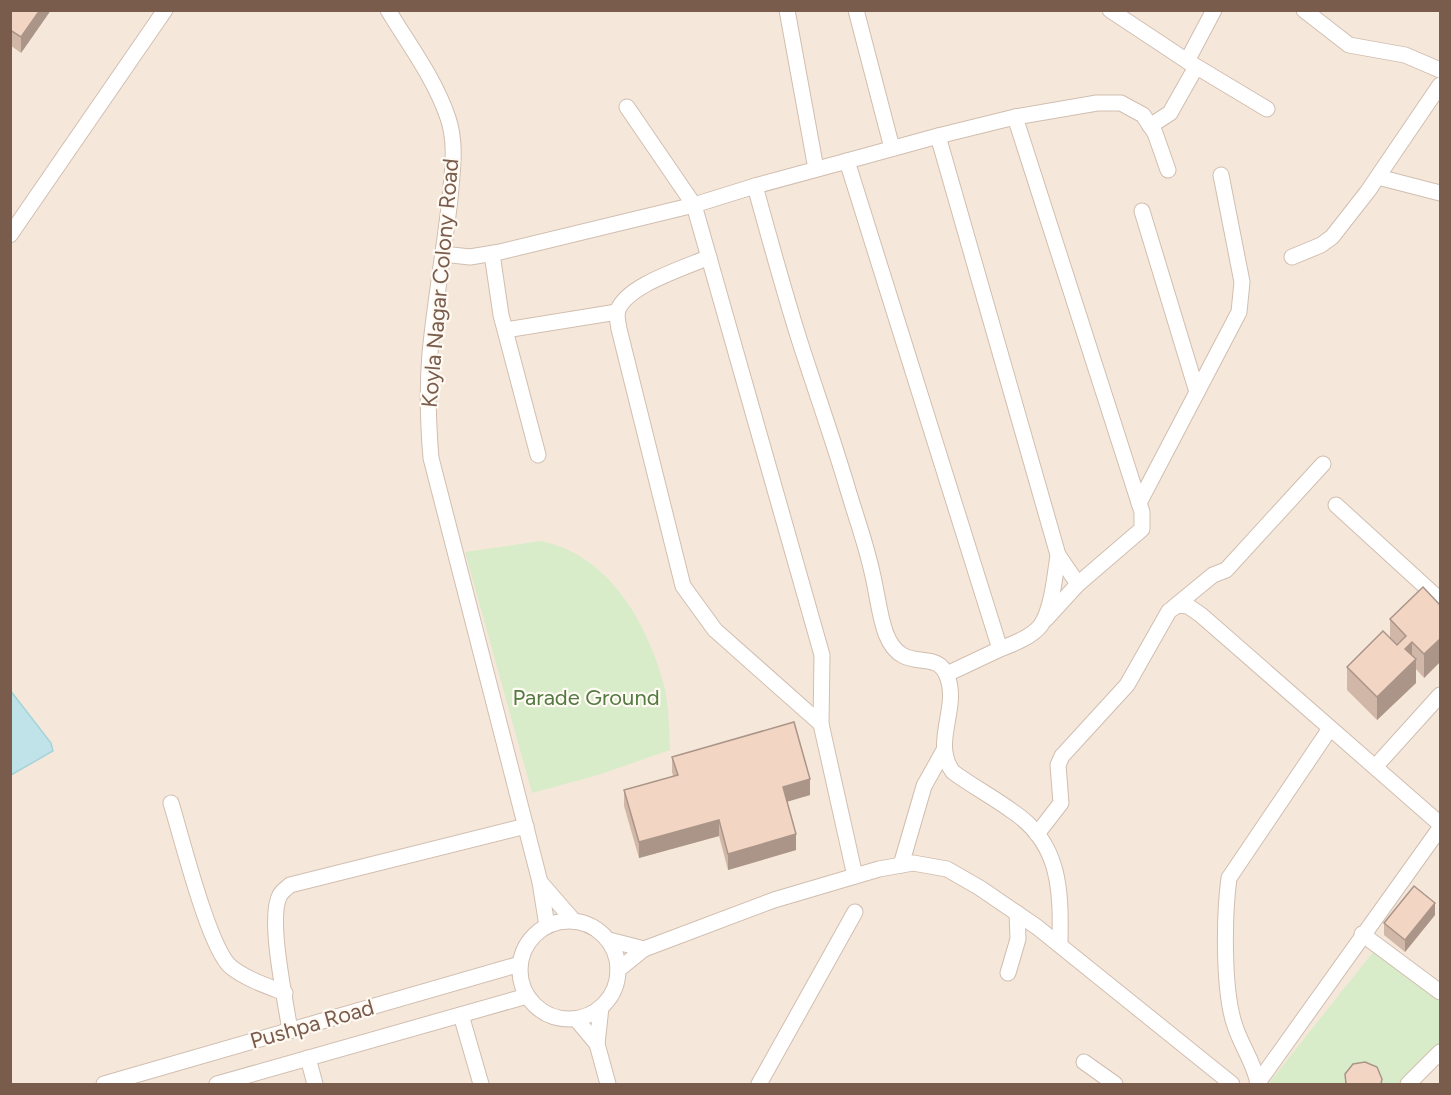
<svg xmlns="http://www.w3.org/2000/svg" width="1451" height="1095" font-family="Figtree,sans-serif">
<rect width="100%" height="100%" fill="#fdf6ec"/>
<!-- residential -->
<rect fill="#f5e8da" x="11" y="11" width="1429" height="1073"/>
<!-- green -->
<g fill="#d8ecc9">
<path d="M541,541c68,14 106,81 123,144 5,20 5,44 6,65l-72,25 -66,18 -67,-241z"/>
<path d="M1373,952l67,47v43l-39,42h-133z"/>
</g>
<!-- water -->
<path fill="#bfe3e8" stroke="#a5d3da" stroke-width="1.5" d="M10,690l41,53 2,8 -42,24z"/>
<g fill="none" stroke-linecap="round" stroke-linejoin="round">
<!-- minor casing -->
<g stroke="#d1beb0" stroke-width="17">
<g id="minor">
<path d="M388,10c21,35 47,69 60,108 9,26 4,55 2,81 -6,52 -15,103 -20,154 -3,35 -2,70 1,105l109,424 7,44"/>
<path d="M787,10l29,159"/>
<path d="M856,10l36,138"/>
<path d="M1110,10l77,51 80,48"/>
<path d="M1304,10l45,35 56,10 35,15"/>
<path d="M1187,61l27,-51"/>
<path d="M627,107l67,98 128,450 -1,69 34,152"/>
<path d="M1015,117l127,395v17l-64,55 -32,35"/>
<path d="M1150,126l20,-13 26,-46"/>
<path d="M938,136l77,-19 82,-14h24l22,12 12,18 13,37"/>
<path d="M1378,177l62,16"/>
<path d="M755,186l92,-25"/>
<path d="M1142,211l55,181"/>
<path d="M10,235l155,-225"/>
<path d="M443,254l27,3 30,-5 194,-47 61,-19c14,51 28,102 44,153 16,50 34,100 49,151 8,27 18,54 24,82 5,20 7,43 14,62 17,43 50,12 61,42 13,32 -16,67 6,96 19,14 40,25 59,39 49,32 49,80 48,133"/>
<path d="M492,254l9,61 37,140"/>
<path d="M709,257c-24,11 -82,28 -91,53 -2,5 0,13 1,19l64,257 32,44 106,94"/>
<path d="M1292,257l29,-12 11,-8 36,-46 72,-106"/>
<path d="M506,330l111,-18"/>
<path d="M1139,503l100,-191 3,-30 -21,-107"/>
<path d="M1336,505l104,95"/>
<path d="M1058,555l20,29"/>
<path d="M1174,607l39,-32 13,-5 97,-106"/>
<path d="M947,674l53,-25 -153,-488 91,-25 120,419c-3,20 -6,54 -17,70 -9,12 -28,19 -41,24"/>
<path d="M1375,767l65,-72"/>
<path d="M171,803c10,32 38,146 60,164 15,12 36,19 54,26"/>
<path d="M1037,834l24,-31 -3,-38 4,-9 65,-71 42,-74 9,-6 10,1 13,9 239,209"/>
<path d="M901,865l23,-79 19,-34"/>
<path d="M540,882l33,38"/>
<circle cx="569" cy="970" r="49"/>
<path d="M1362,934l78,58"/>
<path d="M609,940l35,9"/>
<path d="M618,970l26,-21 130,-49 105,-31 34,-6 34,6 33,19 57,39 195,157"/>
<path d="M1008,973l10,-34 -1,-26"/>
<path d="M461,1015l20,69"/>
<path d="M576,1019l21,25 11,40"/>
<path d="M290,1031c-4,-29 -23,-113 -10,-136 2,-4 7,-7 10,-10l236,-59"/>
<path d="M597,1044l4,-37"/>
<path d="M308,1058l7,26"/>
<path d="M1084,1062l31,22"/>
<path d="M1258,1083c-5,-23 -18,-39 -24,-60 -11,-35 -10,-108 -5,-145l100,-148"/>
<path d="M104,1084l416,-120"/>
<path d="M217,1084l310,-88"/>
<path d="M759,1084l96,-172"/>
<path d="M1257,1084l183,-256"/>
<path d="M1408,1084l32,-32"/>
</g>
</g>
<!-- minor -->
<use href="#minor" stroke="#fff" stroke-width="15"/>
</g>
<!-- wall -->
<g fill="#d1b7a8">
<path d="M10,10h41l-30,43 -11,-8z"/>
<path d="M1440,605v57l-16,16 -8,-9v14l-39,37 -30,-30v-23l43,-29v-19z"/>
<path d="M672,757l138,38 -23,6 9,49 -68,20 -9,-34 -80,22 -15,-52v-16l49,-14 -1,-4z"/>
<path d="M1435,915l-30,37 -21,-17v-12z"/>
</g>
<!-- shaded-wall -->
<g fill="#aa9588">
<path d="M40,10h11l-30,43v-16z"/>
<path d="M1440,639v23l-16,16v-24z"/>
<path d="M1412,642v21l4,-4v24l-39,37v-23l28,-48z"/>
<path d="M810,779v16l-27,8v-16z"/>
<path d="M719,820v16l-80,22v-16z"/>
<path d="M796,834v16l-68,20v-16z"/>
<path d="M1435,903v12l-30,37v-12z"/>
</g>
<!-- building -->
<g fill="#f3d5c3" stroke="#aa9588" stroke-width="1.5">
<path d="M10,10h30l-19,27 -11,-7z"/>
<path d="M1423,587l17,18v34l-16,15 -12,-12 -7,7 11,10 -39,38 -30,-30 36,-36 14,14 9,-9 -16,-17z"/>
<path d="M794,722l16,57 -27,8 13,47 -68,20 -9,-34 -80,22 -15,-52 54,-15 -6,-18z"/>
<path d="M1414,886l21,17 -30,37 -21,-17z"/>
<path d="M1365,1062l12,5 5,12 -1,5h-35l-1,-10 8,-10z"/>
</g>
<g text-anchor="middle" dominant-baseline="central" stroke-width="4.5" stroke-linejoin="round" paint-order="stroke">
<!-- street labels -->
<g font-size="22" fill="#7a5c4d" stroke="#fffaf3">
<text transform="translate(440 283) rotate(-85)">Koyla Nagar Colony Road</text>
<text transform="translate(312 1024) rotate(-16)">Pushpa Road</text>
</g>
<!-- park labels -->
<g font-size="22" fill="#537a41" stroke="#fffaf3">
<text x="586" y="697">Parade Ground</text>
</g>
</g>
<!-- border -->
<rect width="1451" height="1095" fill="none" stroke="#7a5c4d" stroke-width="24"/>
</svg>
